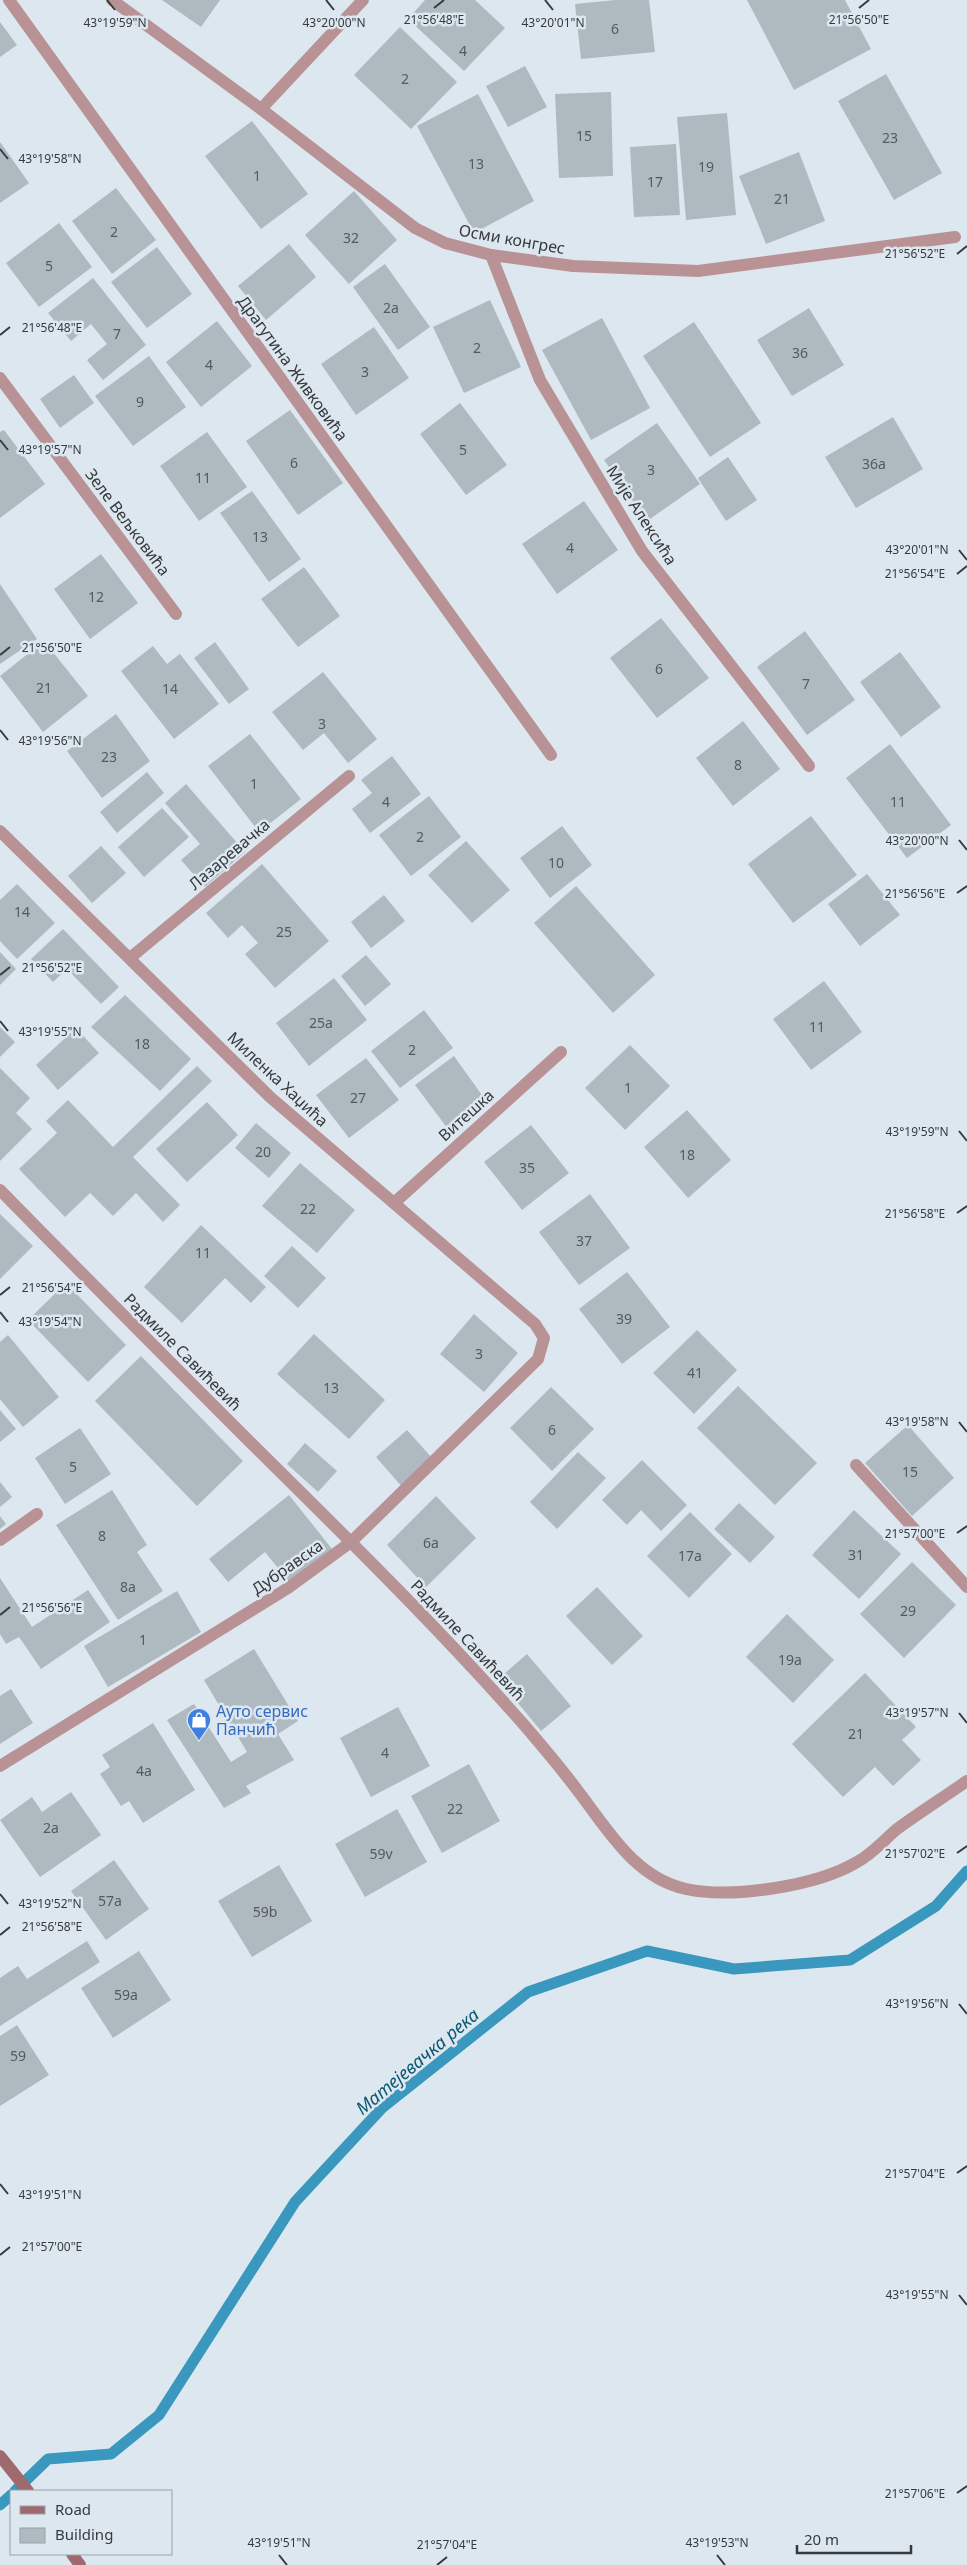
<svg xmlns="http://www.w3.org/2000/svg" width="967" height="2565" font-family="'Noto Sans',sans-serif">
<rect width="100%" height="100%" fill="#dde7ef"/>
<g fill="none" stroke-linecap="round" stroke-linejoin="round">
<!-- stream -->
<g stroke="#3a97bd" stroke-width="11">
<path d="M15,2491l33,-32 63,-5 48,-39 136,-213 87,-94 146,-116 119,-41 87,18 116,-9 86,-54 31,-35"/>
<path d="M0,2505l11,-10"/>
</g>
</g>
<!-- building -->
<g fill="#afb9c0">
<path d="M162,0h58l-19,27z"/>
<path d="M425,0h50l30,28 -41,43 -56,-52z"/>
<path d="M615,0h34l6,52 -74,7 -6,-55z"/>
<path d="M747,0h98l26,49 -77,41z"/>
<path d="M0,22l17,23 -17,12z"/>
<path d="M400,27l57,55 -46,47 -57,-54z"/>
<path d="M525,66l22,41 -39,20 -22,-41z"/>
<path d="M886,74l56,99 -48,27 -56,-99z"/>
<path d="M611,92l2,84 -54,2 -4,-84z"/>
<path d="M478,94l56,107 -60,32 -57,-107z"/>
<path d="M727,113l9,102 -50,5 -9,-103z"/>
<path d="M252,121l56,73 -47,35 -56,-73z"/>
<path d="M0,142l29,41 -29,20z"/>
<path d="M676,144l4,71 -46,2 -4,-70z"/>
<path d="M799,152l26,69 -59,23 -27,-68z"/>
<path d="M116,188l40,52 -44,34 -40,-53z"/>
<path d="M354,191l43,49 -48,44 -44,-49z"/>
<path d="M59,223l33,44 -53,40 -33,-44z"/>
<path d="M289,244l27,33 -50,43 -28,-34z"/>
<path d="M157,247l35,47 -45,34 -36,-46z"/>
<path d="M385,264l45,63 -32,23 -45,-63z"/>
<path d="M93,278l53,67 -43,35 -16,-20 20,-16 -16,-20 -20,17 -23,-28z"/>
<path d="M490,300l31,67 -57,26 -31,-66z"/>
<path d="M809,308l35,57 -52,31 -35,-56z"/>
<path d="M602,318l48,90 -59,32 -49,-90z"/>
<path d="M217,321l35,45 -51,41 -35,-45z"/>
<path d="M694,322l67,101 -51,34 -67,-101z"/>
<path d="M374,327l35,51 -53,37 -35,-51z"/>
<path d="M149,356l37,51 -53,39 -38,-50z"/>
<path d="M74,375l20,28 -34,25 -20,-29z"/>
<path d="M460,403l47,62 -41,30 -46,-61z"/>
<path d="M290,410l53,73 -45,32 -52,-74z"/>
<path d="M893,417l30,52 -67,39 -31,-51z"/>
<path d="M657,423l43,61 -53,37 -43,-61z"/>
<path d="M4,430l41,54 -45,34v-86z"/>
<path d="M207,432l40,55 -48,34 -39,-55z"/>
<path d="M728,457l29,43 -31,21 -28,-43z"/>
<path d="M252,491l49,68 -32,23 -49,-69z"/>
<path d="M584,501l34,49 -61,44 -35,-50z"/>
<path d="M101,554l37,49 -48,36 -36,-50z"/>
<path d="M304,567l36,49 -42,31 -37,-48z"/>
<path d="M0,584l37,55 -37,25z"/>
<path d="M661,618l48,60 -52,40 -47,-60z"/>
<path d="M805,631l50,69 -48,35 -50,-68z"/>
<path d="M44,641l44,55 -45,36 -43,-56z"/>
<path d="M215,642l34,47 -20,15 -35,-46z"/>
<path d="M153,646l14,18 13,-10 39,50 -45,35 -53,-68z"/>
<path d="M900,652l41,55 -40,30 -41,-55z"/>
<path d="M323,672l54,67 -29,24 -24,-30 -21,17 -31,-38z"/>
<path d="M116,714l34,47 -48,37 -35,-47z"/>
<path d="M743,721l37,48 -47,37 -37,-48z"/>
<path d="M250,734l51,65 -42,33 -51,-66z"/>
<path d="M890,744l61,81 -44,33 -61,-80z"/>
<path d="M392,756l29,38 -51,39 -18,-24 20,-16 -11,-13z"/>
<path d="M147,772l17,21 -47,40 -17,-21z"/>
<path d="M186,784l59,68 -40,35 -24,-27 19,-16 -35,-41z"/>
<path d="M429,796l32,41 -50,39 -32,-41z"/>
<path d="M162,808l27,29 -45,40 -26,-30z"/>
<path d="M811,816l46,59 -64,48 -45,-59z"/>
<path d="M562,826l30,39 -42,33 -30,-40z"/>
<path d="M466,841l44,49 -38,33 -44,-48z"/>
<path d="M101,846l25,27 -34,30 -24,-27z"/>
<path d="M262,864l67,77 -54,47 -30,-34 13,-11 -16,-18 -14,13 -22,-25z"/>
<path d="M867,874l33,41 -40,31 -32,-42z"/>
<path d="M17,884l38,39 -38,36 -17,-18v-41z"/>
<path d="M576,886l79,89 -42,38 -79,-90z"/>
<path d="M384,895l21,26 -34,27 -20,-26z"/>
<path d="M63,929l56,58 -18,17 -34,-35 -14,13 -22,-23z"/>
<path d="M0,952l16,17 -16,16z"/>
<path d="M366,955l25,29 -26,22 -24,-30z"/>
<path d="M334,978l33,42 -58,46 -33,-43z"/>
<path d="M824,981l38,51 -51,38 -38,-51z"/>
<path d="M125,995l66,64 -31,32 -69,-64z"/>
<path d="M424,1010l29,38 -53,40 -29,-37z"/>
<path d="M0,1027l15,15 -15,15z"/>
<path d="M76,1028l23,25 -41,37 -22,-25z"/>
<path d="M630,1045l40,41 -45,44 -40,-42z"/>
<path d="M454,1056l35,49 -38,28 -36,-48z"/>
<path d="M366,1058l33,42 -50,38 -33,-43z"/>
<path d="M197,1066l15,15 -79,76 47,48 -17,17 -27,-29 -23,23 -23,-23 -25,24 -46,-48 38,-36 -11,-12 22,-21 45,47z"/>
<path d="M0,1068l30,30 -14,15 16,16 -32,32z"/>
<path d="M207,1102l31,33 -51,47 -31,-33z"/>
<path d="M687,1110l44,50 -43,38 -44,-51z"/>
<path d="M256,1123l35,30 -22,25 -34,-30z"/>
<path d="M531,1125l38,48 -47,37 -38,-48z"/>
<path d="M300,1163l55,47 -38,43 -55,-47z"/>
<path d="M590,1194l40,54 -51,37 -40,-53z"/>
<path d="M0,1214l33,32 -33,33z"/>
<path d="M201,1225l65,62 -15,16 -26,-25 -43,45 -38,-36z"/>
<path d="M292,1246l34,32 -28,30 -34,-32z"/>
<path d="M627,1272l43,55 -48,37 -43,-55z"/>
<path d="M66,1283l60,62 -38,37 -60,-62z"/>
<path d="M474,1314l44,39 -34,39 -44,-38z"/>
<path d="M697,1330l40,40 -43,44 -41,-41z"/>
<path d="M314,1334l71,66 -36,39 -72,-65z"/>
<path d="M8,1335l51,62 -36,30 -23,-28v-57z"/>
<path d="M141,1356l102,105 -46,45 -102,-105z"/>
<path d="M738,1386l79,77 -42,42 -78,-77z"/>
<path d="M551,1387l43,42 -42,42 -42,-43z"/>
<path d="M0,1410l16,19 -16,13z"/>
<path d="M908,1425l46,53 -42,38 -47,-53z"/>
<path d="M80,1428l31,46 -46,30 -30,-46z"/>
<path d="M407,1430l26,29 -30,29 -27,-31z"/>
<path d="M305,1443l32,28 -19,21 -31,-28z"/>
<path d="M578,1452l28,26 -49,51 -27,-27z"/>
<path d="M642,1460l45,45 -26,26 -20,-21 -14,15 -25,-25z"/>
<path d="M0,1482l12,15 -12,10z"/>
<path d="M112,1490l35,55 -10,7 26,39 -45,29 -62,-95z"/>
<path d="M289,1495l43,54 -42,34 -25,-31 -37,30 -19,-23z"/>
<path d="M436,1496l40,42 -50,49 -39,-42z"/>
<path d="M739,1503l36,34 -25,26 -36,-34z"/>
<path d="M854,1510l47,44 -42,45 -47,-44z"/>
<path d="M690,1512l42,42 -43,44 -42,-42z"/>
<path d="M0,1516l6,8 -6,5z"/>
<path d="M912,1562l44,43 -52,53 -44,-44z"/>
<path d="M0,1578l32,49 56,-37 22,32 -69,47 -22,-32 -13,7 -6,-10z"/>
<path d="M597,1587l46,49 -31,29 -46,-49z"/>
<path d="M177,1591l24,41 -93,55 -24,-41z"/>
<path d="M787,1614l47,46 -41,43 -47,-46z"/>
<path d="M254,1649l44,72 -20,13 16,26 -48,26 5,7 -27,15 -57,-88 27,-16 37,58 16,-10 -43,-72z"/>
<path d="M527,1654l44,52 -30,25 -43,-52z"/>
<path d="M865,1673l51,54 -14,13 19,20 -28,26 -18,-19 -32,30 -51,-53z"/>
<path d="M11,1689l22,34 -33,21v-48z"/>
<path d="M398,1707l32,59 -59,31 -31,-59z"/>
<path d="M153,1723l42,67 -52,33 -14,-22 -8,5 -21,-32 10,-7 -8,-12z"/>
<path d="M469,1764l31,57 -58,32 -31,-57z"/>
<path d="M71,1792l30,43 -61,42 -40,-57 32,-23 10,15z"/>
<path d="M397,1809l30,53 -62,35 -30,-53z"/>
<path d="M114,1860l35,49 -43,31 -35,-49z"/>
<path d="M279,1865l33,56 -60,36 -34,-56z"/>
<path d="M87,1941l13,21 -100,64v-48l18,-12 9,13z"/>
<path d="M139,1951l32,49 -58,38 -32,-50z"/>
<path d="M17,2025l32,50 -49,31v-70z"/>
</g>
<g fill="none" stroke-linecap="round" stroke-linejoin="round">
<!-- lane -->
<g stroke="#b89295" stroke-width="12">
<path d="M130,958l219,-182"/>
<path d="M394,1203l167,-151"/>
</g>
<!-- street -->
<g stroke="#b89295" stroke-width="12">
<path d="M9,0l542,755"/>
<path d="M112,0l149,109 154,119 30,15 46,12 82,11 125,5 257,-34"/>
<path d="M261,109l102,-109"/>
<path d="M491,255l49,125 102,171 167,215"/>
<path d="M0,378l176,236"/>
<path d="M0,831l270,266 265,227 9,14 -6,21 -187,183 -63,46 -288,178"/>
<path d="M0,1190c82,84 165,167 248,250 94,93 189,186 277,286 18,21 36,42 53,65 30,39 57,87 108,98 46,10 131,-3 171,-27 15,-8 27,-22 40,-33 23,-17 47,-32 70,-48"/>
<path d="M856,1465l111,122"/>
<path d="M0,1540l37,-26"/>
</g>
<!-- secondary -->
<g stroke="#a0696e" stroke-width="12">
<path d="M0,2456l28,35"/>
<path d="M72,2554l8,11"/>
</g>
</g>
<!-- ticks -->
<path fill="none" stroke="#363a3d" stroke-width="2" d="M107,0l8,10M326,0l8,10M545,0l8,10M434,8l10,-8M859,8l10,-8M0,149l8,10M957,254l10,-8M0,335l10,-8M0,440l8,10M959,550l8,10M957,574l10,-8M0,655l10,-8M0,730l8,10M959,840l8,10M957,893l10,-7M0,975l10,-8M0,1021l8,10M959,1131l8,10M957,1213l10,-7M0,1295l10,-8M0,1312l8,10M959,1422l8,10M957,1533l10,-7M0,1615l10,-8M959,1713l8,10M957,1853l10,-7M0,1894l8,10M0,1935l10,-8M959,2004l8,10M957,2173l10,-7M0,2184l8,10M0,2255l10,-8M959,2295l8,10M957,2493l10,-7M279,2555l8,10M717,2555l8,10M437,2565l10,-8"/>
<!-- icons -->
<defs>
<g id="shop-pin" transform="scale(1.25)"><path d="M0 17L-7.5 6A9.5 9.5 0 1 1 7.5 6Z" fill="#3f7fe0" stroke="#dde7ef"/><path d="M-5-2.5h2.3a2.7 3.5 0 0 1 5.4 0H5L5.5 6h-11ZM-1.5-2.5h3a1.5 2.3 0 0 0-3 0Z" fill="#fff"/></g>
</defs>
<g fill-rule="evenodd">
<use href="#shop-pin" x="199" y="1720"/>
</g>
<g text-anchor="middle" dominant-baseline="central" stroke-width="5" stroke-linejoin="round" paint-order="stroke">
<!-- number labels -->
<g font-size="14" fill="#545a5e">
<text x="615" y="28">6</text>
<text x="463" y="50">4</text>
<text x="405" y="78">2</text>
<text x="584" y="135">15</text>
<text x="890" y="137">23</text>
<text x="476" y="163">13</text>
<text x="706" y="166">19</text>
<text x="257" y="175">1</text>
<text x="655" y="181">17</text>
<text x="782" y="198">21</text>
<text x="114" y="231">2</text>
<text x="351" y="237">32</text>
<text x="49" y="265">5</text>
<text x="391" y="307">2a</text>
<text x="117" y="333">7</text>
<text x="477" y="347">2</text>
<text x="800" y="352">36</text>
<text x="209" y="364">4</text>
<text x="365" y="371">3</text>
<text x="140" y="401">9</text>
<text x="463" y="449">5</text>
<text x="294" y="462">6</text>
<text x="874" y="463">36a</text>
<text x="651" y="469">3</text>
<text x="203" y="477">11</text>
<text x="260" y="536">13</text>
<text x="570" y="547">4</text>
<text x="96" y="596">12</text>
<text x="659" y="668">6</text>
<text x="806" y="683">7</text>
<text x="44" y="687">21</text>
<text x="170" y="688">14</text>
<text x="322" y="723">3</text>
<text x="109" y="756">23</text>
<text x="738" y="764">8</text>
<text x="254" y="783">1</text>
<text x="386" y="801">4</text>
<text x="898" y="801">11</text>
<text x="420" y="836">2</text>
<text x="556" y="862">10</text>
<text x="22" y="911">14</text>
<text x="284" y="931">25</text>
<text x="321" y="1022">25a</text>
<text x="817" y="1026">11</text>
<text x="142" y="1043">18</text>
<text x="412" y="1049">2</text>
<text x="628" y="1087">1</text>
<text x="358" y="1097">27</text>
<text x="263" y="1151">20</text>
<text x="687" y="1154">18</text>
<text x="527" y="1167">35</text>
<text x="308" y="1208">22</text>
<text x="584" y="1240">37</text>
<text x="203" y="1252">11</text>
<text x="624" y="1318">39</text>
<text x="479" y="1353">3</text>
<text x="695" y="1372">41</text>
<text x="331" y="1387">13</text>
<text x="552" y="1429">6</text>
<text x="73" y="1466">5</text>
<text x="910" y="1471">15</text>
<text x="102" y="1535">8</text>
<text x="431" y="1542">6a</text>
<text x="856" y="1554">31</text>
<text x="690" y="1555">17a</text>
<text x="128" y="1586">8a</text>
<text x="908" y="1610">29</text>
<text x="143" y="1639">1</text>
<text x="790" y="1659">19a</text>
<text x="856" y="1733">21</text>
<text x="385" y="1752">4</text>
<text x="144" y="1770">4a</text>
<text x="455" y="1808">22</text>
<text x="51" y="1827">2a</text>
<text x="381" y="1853">59v</text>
<text x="110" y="1900">57a</text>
<text x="265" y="1911">59b</text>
<text x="126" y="1994">59a</text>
<text x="18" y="2055">59</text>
</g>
<!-- street labels -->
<g font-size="16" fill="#363a3d" stroke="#dde7ef">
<text transform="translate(512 239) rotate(10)">Осми конгрес</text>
<text transform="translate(293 368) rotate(54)">Драгутина Живковића</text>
<text transform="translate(642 515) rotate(57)">Мије Алексића</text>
<text transform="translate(128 522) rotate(53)">Зеле Вељковића</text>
<text transform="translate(229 854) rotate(-40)">Лазаревачка</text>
<text transform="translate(278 1079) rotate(43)">Миленка Хаџића</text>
<text transform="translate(466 1115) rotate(-42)">Витешка</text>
<text transform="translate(183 1352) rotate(45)">Радмиле Савићевић</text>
<text transform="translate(287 1567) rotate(-35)">Дубравска</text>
<text transform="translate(468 1640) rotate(47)">Радмиле Савићевић</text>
</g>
<!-- shop labels -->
<g font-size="16" fill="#366cbe" stroke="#dde7ef" text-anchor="start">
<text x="216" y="1711">Ауто сервис<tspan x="216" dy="18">Панчић</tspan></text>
</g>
<!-- water labels -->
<g font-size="18" font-style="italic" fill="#0c5772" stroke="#dde7ef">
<text transform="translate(417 2061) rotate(-40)">Матејевачка река</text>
</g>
</g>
<g font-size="12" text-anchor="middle" fill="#363a3d" stroke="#dde7ef" stroke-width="5" stroke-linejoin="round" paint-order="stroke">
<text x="434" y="24">21°56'48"E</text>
<text x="859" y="24">21°56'50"E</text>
<text x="115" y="27">43°19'59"N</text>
<text x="334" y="27">43°20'00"N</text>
<text x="553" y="27">43°20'01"N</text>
<text x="50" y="163">43°19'58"N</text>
<text x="915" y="258">21°56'52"E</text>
<text x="52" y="332">21°56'48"E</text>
<text x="50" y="454">43°19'57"N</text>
<text x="917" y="554">43°20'01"N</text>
<text x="915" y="578">21°56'54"E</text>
<text x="52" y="652">21°56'50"E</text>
<text x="50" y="745">43°19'56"N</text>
<text x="917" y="845">43°20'00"N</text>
<text x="915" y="898">21°56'56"E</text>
<text x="52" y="972">21°56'52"E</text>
<text x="50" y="1036">43°19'55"N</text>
<text x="917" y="1136">43°19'59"N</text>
<text x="915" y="1218">21°56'58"E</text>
<text x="52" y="1292">21°56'54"E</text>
<text x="50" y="1326">43°19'54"N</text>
<text x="917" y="1426">43°19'58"N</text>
<text x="915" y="1538">21°57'00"E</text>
<text x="52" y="1612">21°56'56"E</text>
<text x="917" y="1717">43°19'57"N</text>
<text x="915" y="1858">21°57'02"E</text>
<text x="50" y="1908">43°19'52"N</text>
<text x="52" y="1931">21°56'58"E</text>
<text x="917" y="2008">43°19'56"N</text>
<text x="915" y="2178">21°57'04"E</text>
<text x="50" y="2199">43°19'51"N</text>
<text x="52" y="2251">21°57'00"E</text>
<text x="917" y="2299">43°19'55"N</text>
<text x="915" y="2498">21°57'06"E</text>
<text x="279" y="2547">43°19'51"N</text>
<text x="717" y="2547">43°19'53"N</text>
<text x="447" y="2549">21°57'04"E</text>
</g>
<!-- legend -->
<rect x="10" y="2490" width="162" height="65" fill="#dde7ef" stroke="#9aa2a8"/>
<rect x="20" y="2506" width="25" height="8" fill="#a0696e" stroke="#9aa2a8"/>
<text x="55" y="2515" font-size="15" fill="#363a3d">Road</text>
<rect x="20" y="2528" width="25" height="15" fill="#afb9c0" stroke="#9aa2a8"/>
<text x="55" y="2540" font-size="15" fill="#363a3d">Building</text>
<!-- scale -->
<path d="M797 2545v8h114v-8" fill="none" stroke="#363a3d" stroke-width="2.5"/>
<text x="804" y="2545" font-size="15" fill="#363a3d" stroke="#dde7ef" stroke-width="4" paint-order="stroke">20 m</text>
</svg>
